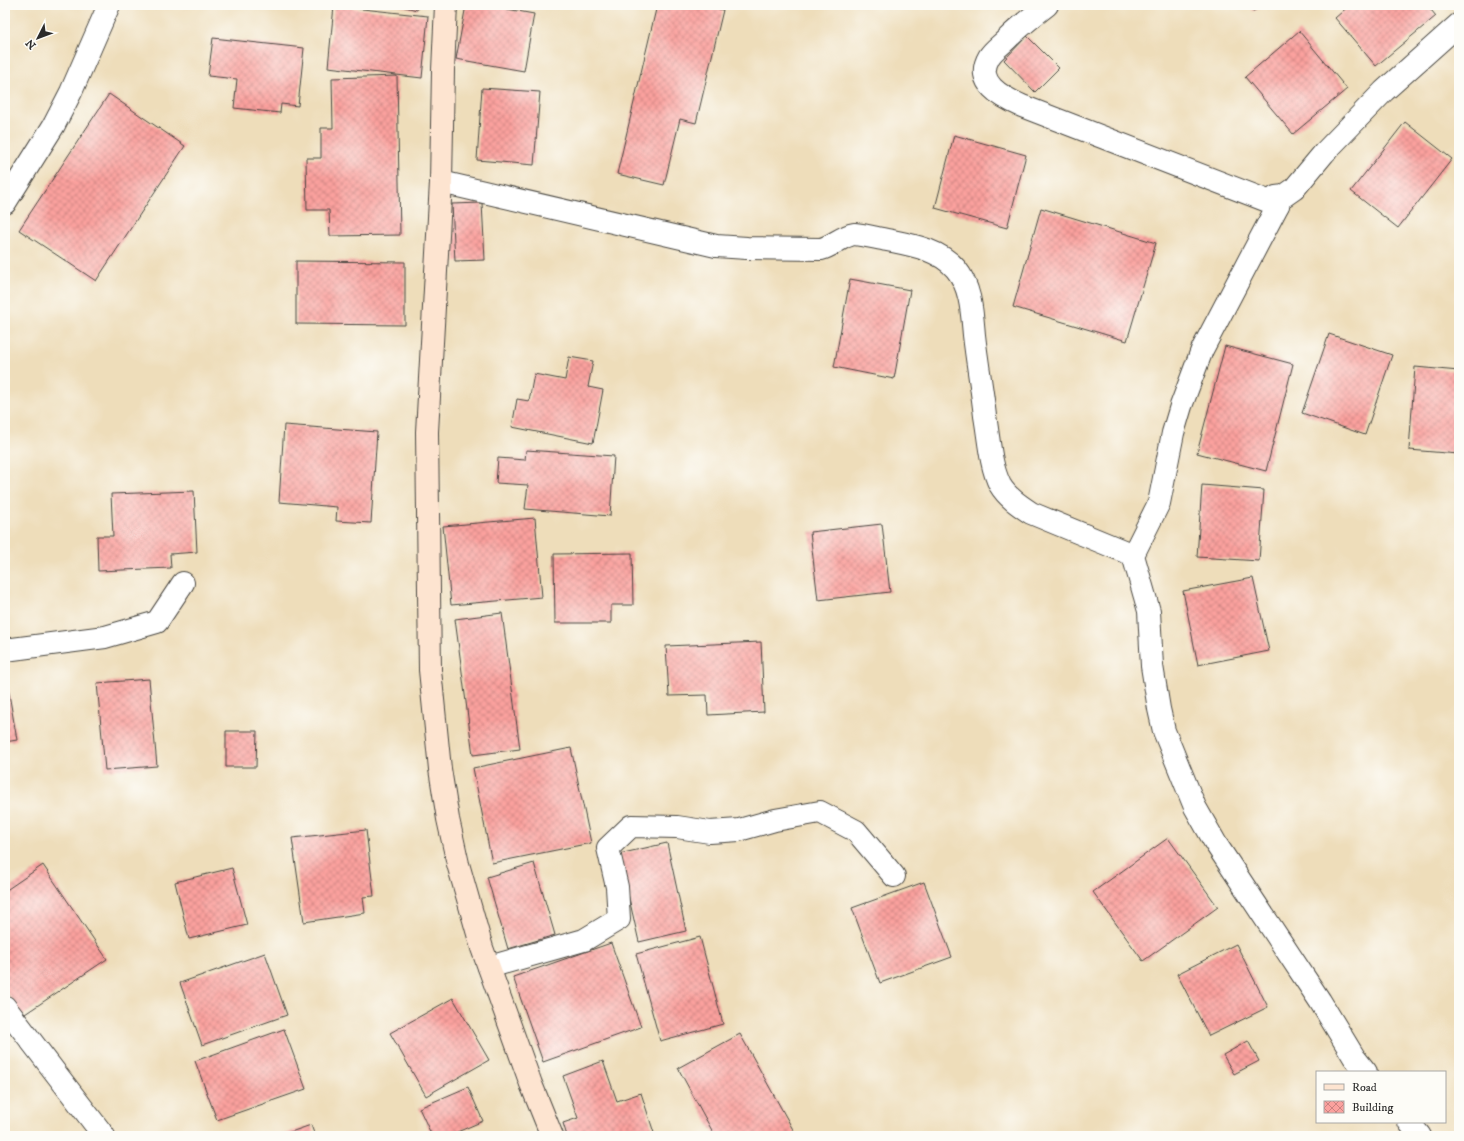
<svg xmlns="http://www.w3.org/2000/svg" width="1464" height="1141" font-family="'IM FELL DW Pica',serif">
<defs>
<pattern id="building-cross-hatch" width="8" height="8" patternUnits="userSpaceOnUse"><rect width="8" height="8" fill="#fba19e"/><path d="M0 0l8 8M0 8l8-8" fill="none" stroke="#cb8381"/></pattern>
</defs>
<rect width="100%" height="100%" fill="#fdfcf7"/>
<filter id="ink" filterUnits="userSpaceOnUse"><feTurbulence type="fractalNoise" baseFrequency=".025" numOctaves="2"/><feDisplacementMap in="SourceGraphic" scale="8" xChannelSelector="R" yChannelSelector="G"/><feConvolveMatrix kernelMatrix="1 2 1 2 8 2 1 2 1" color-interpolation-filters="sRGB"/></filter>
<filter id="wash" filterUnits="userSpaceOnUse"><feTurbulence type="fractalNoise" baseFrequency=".012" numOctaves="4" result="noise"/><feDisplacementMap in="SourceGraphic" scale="16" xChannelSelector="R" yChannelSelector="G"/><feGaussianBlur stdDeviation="0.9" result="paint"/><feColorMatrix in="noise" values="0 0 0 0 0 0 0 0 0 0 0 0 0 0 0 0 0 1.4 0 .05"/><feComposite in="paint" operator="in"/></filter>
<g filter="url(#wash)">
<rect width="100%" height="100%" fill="#eeddba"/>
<g id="blocks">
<!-- building -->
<g fill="url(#building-cross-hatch)">
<path d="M304,5h11l-1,3z"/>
<path d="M397,5h22l-2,5z"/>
<path d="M466,5h19l49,9 -10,57 -68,-12z"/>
<path d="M657,5h45l21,5 -27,113 -16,-4 -16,66 -47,-11z"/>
<path d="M1250,5h16l-13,6z"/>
<path d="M1350,5h77l9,11 -60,50 -41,-48z"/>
<path d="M334,6l94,10 -6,62 -94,-11z"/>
<path d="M1299,31l48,58 -54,45 -48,-57z"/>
<path d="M1027,36l32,32 -24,24 -31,-32z"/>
<path d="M213,38l91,10 -6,58 -17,-2 -1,9 -46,-5 3,-29 -29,-3z"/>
<path d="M397,76l3,159 -70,1 -1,-26h-22l-1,-52h15v-30h12l-1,-50z"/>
<path d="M482,88l58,4 -6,73 -57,-5z"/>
<path d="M109,94l76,52 -89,135 -77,-51z"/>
<path d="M1405,122l47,37 -54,69 -47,-37z"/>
<path d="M954,135l72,20 -19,73 -72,-20z"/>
<path d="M482,203l3,57 -30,1 -3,-57z"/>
<path d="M1041,208l115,35 -29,98 -114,-34z"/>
<path d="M296,261l109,1v63l-109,-1z"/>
<path d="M850,279l60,11 -16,89 -60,-12z"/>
<path d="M1329,334l63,21 -27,80 -63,-22z"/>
<path d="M1225,346l68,18 -27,107 -69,-18z"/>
<path d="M569,357l24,4 -5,26 15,3 -10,53 -81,-16 5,-28 12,2 5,-27 31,6z"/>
<path d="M1415,367l44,4v83l-50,-4z"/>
<path d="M284,425l93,7 -6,91 -35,-2 1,-14 -58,-5z"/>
<path d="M526,450l88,6 -4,60 -85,-7 3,-24 -32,-2 2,-25 27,2z"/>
<path d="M1202,485l62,5 -5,71 -62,-4z"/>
<path d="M194,491l3,61 -27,2 1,14 -73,3 -1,-35h16l-2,-42z"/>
<path d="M535,518l7,79 -91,8 -8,-79z"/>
<path d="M882,524l8,68 -72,8 -8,-68z"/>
<path d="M632,553l1,52h-22v18h-56l-1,-69z"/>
<path d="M1253,578l16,73 -71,14 -15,-74z"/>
<path d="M502,613l18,136 -47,6 -18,-136z"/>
<path d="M761,642l3,70 -56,3 -1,-20 -38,1 -3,-50z"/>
<path d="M149,679l8,87 -52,4 -8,-87z"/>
<path d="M5,688h3l9,52 -12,2z"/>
<path d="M226,731h31l-1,36h-30z"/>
<path d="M571,748l20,95 -99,20 -19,-95z"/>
<path d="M366,830l8,66 -11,1 2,16 -61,9 -12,-84z"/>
<path d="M1168,838l50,69 -75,54 -50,-69z"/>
<path d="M667,843l19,88 -47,11 -20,-88z"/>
<path d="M534,863l21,72 -47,14 -21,-72z"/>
<path d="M43,865l64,94 -85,57 -17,-26v-99z"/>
<path d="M232,868l15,57 -58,14 -14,-57z"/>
<path d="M924,882l28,75 -72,26 -28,-75z"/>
<path d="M700,937l23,87 -63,17 -24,-87z"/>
<path d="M611,943l30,84 -98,35 -30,-85z"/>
<path d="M1236,944l32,63 -59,29 -32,-62z"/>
<path d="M265,953l22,62 -85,30 -22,-62z"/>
<path d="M453,998l36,62 -63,36 -36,-63z"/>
<path d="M284,1029l22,60 -89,31 -22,-59z"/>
<path d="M740,1034l56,101 -2,1h-79l-37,-68z"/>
<path d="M1248,1041l11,20 -25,13 -11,-19z"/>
<path d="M603,1061l14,40 24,-8 14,43h-88l-4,-13 15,-5 -15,-42z"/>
<path d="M468,1087l15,34 -35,15h-16l-13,-28z"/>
<path d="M311,1125l4,11h-36z"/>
</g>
</g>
</g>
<g filter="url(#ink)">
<use href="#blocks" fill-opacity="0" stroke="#484640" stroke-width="1"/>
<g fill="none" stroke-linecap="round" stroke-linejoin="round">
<!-- street casing -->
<g stroke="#484640" stroke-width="24">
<g id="street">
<path d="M1047,5c-14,11 -28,22 -40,34 -6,6 -14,11 -18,18 -15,26 13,40 33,49l256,99"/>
<path d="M441,182l275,64 31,2 74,1c12,-3 21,-13 33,-15 11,1 22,4 33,6 24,5 52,9 69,29 15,18 16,44 18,66 3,27 8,54 11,81 4,22 5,49 15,69 7,12 19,20 31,28l102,42"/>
<path d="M5,203l49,-78 17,-33 38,-87"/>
<path d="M5,650l100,-13 52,-15 26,-39"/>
<path d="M489,967l95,-27 35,-21 -2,-32 -9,-39 23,-22 46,1 33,5 29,-2 36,-10 45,-8 36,19 38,45"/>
<path d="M5,1007l99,129"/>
<path d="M1366,1072l-12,-15 -34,-56 -104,-157 -21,-37 -31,-76 -5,-22 -7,-43 -3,-55 -16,-56 26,-52 14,-70 8,-27 21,-56 76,-145 -2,-8 8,-1 10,-7 30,-36 60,-62 75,-67"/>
<path d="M1409,1122l11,14"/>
</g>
</g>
<!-- secondary casing -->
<g stroke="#484640" stroke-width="24">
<path id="secondary" d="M446,5l-3,65 -2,112 -14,250 3,238 10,99 8,50 10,45 24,84 49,136 21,52"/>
</g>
<!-- street -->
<use href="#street" stroke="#fff" stroke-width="22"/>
<!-- secondary -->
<use href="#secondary" stroke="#fde4d0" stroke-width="22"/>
</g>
</g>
<!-- margin -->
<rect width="1464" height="1141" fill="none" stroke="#fdfcf7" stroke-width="20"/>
<!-- legend -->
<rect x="1316" y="1071" width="130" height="52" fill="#fdfcf7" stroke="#a9a8a5"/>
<rect x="1324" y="1084" width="20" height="6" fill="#fde4d0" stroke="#a9a8a5"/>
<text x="1352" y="1091" font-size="12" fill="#2b2b2b">Road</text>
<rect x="1324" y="1101" width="20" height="12" fill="url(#building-cross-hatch)" stroke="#a9a8a5"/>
<text x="1352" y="1111" font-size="12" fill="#2b2b2b">Building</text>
<!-- north arrow -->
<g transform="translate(38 38) rotate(228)" stroke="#fdfcf7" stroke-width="3" paint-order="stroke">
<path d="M0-3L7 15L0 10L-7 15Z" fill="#2b2b2b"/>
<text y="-6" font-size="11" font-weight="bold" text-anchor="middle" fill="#2b2b2b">N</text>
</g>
</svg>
